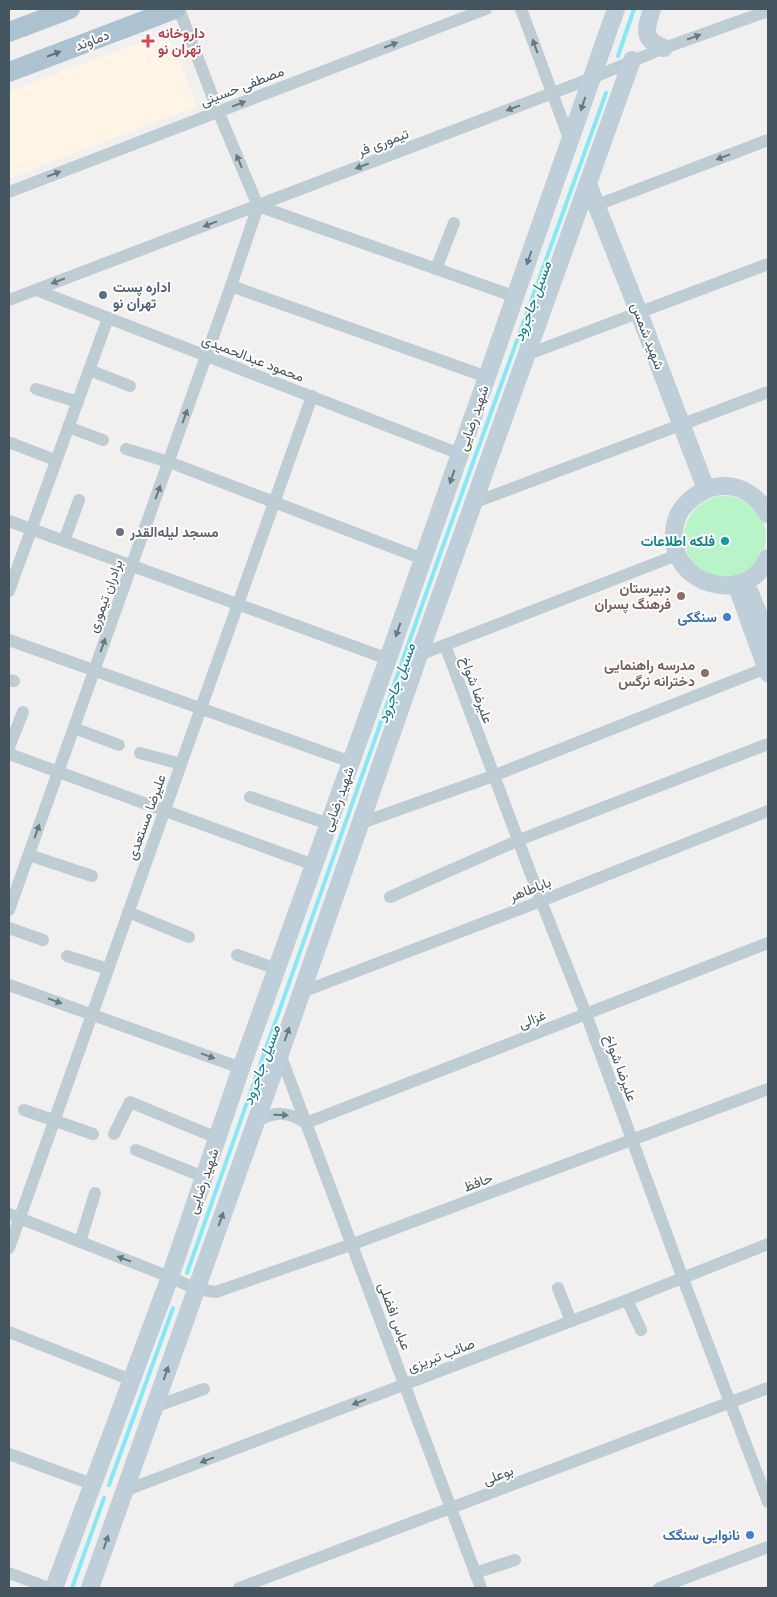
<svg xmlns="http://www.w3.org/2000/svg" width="777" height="1597" font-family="'IBM Plex Sans',Vazirmatn,sans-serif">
<rect width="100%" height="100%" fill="#f2efef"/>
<!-- commercial -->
<path fill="#fef5e7" d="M171,40l26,66 -188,72v-86l121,-46z"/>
<!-- green -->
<circle fill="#b9f4c9" cx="725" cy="537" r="41"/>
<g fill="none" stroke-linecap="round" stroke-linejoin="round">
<!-- stream -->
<g stroke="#81eaf6" stroke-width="4">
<path d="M618,56l16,-47"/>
<path d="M187,1273l252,-716 167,-464"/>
<path d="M109,1485l64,-177"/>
<path d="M72,1588l32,-90"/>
</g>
<!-- street -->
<g stroke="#beccd3" stroke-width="12">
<path d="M179,9l39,102 40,95"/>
<path d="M521,9l49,132"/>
<path d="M9,192l477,-183"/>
<path d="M597,205l171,-65"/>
<path d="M258,206l258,91"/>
<path d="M436,269l18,-46"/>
<path d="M231,286l256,91"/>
<path d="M36,290l424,164"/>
<path d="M9,300l583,-222 72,-30 104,-37"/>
<path d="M526,355l242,-91"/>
<path d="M89,370l41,16"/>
<path d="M36,389l42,13"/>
<path d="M68,427l35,13"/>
<path d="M11,443l44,17"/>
<path d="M126,449l43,13 254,97"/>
<path d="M473,503l295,-111"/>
<path d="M9,521l379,138"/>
<path d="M64,541l15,-41"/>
<path d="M9,591l99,-273"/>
<path d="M9,640l342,122"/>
<path d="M445,645l96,256 45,113 97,265 85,223"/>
<path d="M419,655l258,-100"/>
<path d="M9,680l5,1"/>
<path d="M74,728l45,17"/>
<path d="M9,747l14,-35"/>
<path d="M140,753l41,11"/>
<path d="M9,754l305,111"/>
<path d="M250,797l79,27"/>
<path d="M361,823l132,-47 273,-108"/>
<path d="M29,855l63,21"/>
<path d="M390,897l129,-57 249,-96"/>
<path d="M9,910l222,-624 27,-80"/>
<path d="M128,912l61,25"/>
<path d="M9,928l34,12"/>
<path d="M237,955l40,14"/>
<path d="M67,956l41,13"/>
<path d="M9,985l232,83"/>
<path d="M302,992l239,-91 227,-90"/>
<path d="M280,1054l201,534"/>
<path d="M24,1110l69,24"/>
<path d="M256,1122c19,-11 31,-11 50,1l462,-180"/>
<path d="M114,1134l16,-32 87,36"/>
<path d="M136,1150l68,27"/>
<path d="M9,1214l161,63 26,12 20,3 137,-48 415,-155"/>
<path d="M80,1242l15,-49"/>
<path d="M9,1248l303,-852"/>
<path d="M558,1288l13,33"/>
<path d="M627,1300l14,30"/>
<path d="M9,1332l122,48"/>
<path d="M154,1407l50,-18"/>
<path d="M9,1454l83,30"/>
<path d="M124,1491l503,-191 141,-56"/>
<path d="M9,1573l40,15"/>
<path d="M475,1573l40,-13"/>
<path d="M239,1588l529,-200"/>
<path d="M659,1588l109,-41"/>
</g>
<!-- secondary -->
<g stroke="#bfcfda" stroke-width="18">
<path d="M652,9c-6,20 -11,30 12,39"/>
<path d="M588,184l51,129 67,176"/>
<path d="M768,514c-10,-17 -26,-29 -46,-28 -15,1 -27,8 -37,19 -7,7 -10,17 -11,27 -5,53 73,75 94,26"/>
<path d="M736,584l32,89"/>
<path d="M750,593l18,44"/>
<path d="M54,1588l116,-311 71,-209 147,-409 228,-650"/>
<path d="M90,1588l190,-534 139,-399 213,-595"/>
</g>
<!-- primary -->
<g stroke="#acc2d1" stroke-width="20">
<path d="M9,32l61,-23"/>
<path d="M9,72l166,-63"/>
</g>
</g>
<!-- one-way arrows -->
<defs><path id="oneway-solid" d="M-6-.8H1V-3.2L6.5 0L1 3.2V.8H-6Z" transform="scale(1.25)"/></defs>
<g fill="#697982">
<use href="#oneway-solid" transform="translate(694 37) rotate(-19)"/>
<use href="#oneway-solid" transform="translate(391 45) rotate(-21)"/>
<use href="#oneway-solid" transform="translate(535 46) rotate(-110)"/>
<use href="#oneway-solid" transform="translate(239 104) rotate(-21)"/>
<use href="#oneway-solid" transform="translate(513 108) rotate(159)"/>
<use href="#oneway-solid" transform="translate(723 157) rotate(159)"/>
<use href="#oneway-solid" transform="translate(239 161) rotate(-113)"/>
<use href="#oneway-solid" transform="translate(362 166) rotate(159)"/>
<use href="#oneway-solid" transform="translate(54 174) rotate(-21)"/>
<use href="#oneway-solid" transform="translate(210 224) rotate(159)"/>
<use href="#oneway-solid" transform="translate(58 281) rotate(159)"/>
<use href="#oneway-solid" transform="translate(185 416) rotate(-70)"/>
<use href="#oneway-solid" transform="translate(158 492) rotate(-70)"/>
<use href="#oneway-solid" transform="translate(103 645) rotate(-70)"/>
<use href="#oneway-solid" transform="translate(37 831) rotate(-70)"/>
<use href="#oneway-solid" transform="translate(55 1001) rotate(20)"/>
<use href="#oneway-solid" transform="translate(208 1056) rotate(20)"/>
<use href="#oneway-solid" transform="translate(281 1115) rotate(1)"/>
<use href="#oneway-solid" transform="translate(124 1259) rotate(-159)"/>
<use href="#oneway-solid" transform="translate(359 1402) rotate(159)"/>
<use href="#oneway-solid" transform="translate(207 1460) rotate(159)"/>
</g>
<use fill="#5f707c" href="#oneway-solid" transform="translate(54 54) rotate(-21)"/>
<g fill="#6a7a84">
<use href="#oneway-solid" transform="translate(583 104) rotate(109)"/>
<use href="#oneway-solid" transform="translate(529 258) rotate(109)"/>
<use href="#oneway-solid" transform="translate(452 477) rotate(109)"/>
<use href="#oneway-solid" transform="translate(398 630) rotate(109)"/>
<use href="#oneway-solid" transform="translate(287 1034) rotate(-71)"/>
<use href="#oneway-solid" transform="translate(221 1219) rotate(-70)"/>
<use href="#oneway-solid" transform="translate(166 1373) rotate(-71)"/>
<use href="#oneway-solid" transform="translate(106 1542) rotate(-71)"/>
</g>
<!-- markers -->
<path fill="#e0444e" stroke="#fff" stroke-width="2" d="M145.5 33.5h5v5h5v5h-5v5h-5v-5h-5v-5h5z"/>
<circle fill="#5c6f8a" stroke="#fff" stroke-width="2" cx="103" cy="295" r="5"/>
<circle fill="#6b7280" stroke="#fff" stroke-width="2" cx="120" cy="532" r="5"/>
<circle fill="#0f9aa8" stroke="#fff" stroke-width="2" cx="725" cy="541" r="5"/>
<g fill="#8d6e63" stroke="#fff" stroke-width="2">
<circle cx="681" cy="596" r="5"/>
<circle cx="705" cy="673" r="5"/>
</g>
<g fill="#3f7fe0" stroke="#fff" stroke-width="2">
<circle cx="727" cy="617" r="5"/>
<circle cx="750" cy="1535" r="5"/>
</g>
<g text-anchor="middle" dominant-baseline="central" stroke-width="4" stroke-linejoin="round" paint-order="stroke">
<!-- health labels -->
<g font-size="14" font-weight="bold" fill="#be3a42" stroke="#fff" text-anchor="start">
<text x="158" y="33">داروخانه<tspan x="158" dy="16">تهران نو</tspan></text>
</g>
<!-- street labels -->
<g font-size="14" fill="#45555f" stroke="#fff">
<text transform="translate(92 40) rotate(-21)">دماوند</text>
<text transform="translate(242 86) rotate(-21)">مصطفی حسینی</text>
<text transform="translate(383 142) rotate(-21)">تیموری فر</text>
<text transform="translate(648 336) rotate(69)">شهید شمس</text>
<text transform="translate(253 358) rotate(21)">محمود عبدالحمیدی</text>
<text transform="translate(473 418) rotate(-71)">شهید رضایی</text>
<text transform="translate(105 596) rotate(-70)">برادران تیموری</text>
<text transform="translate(477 690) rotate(70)">علیرضا شواخ</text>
<text transform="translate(338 799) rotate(-70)">شهید رضایی</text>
<text transform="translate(146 817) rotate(-70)">علیرضا مستعدی</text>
<text transform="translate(530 889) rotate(-21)">باباطاهر</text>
<text transform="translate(532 1019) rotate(-21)">غزالی</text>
<text transform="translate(621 1068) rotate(70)">علیرضا شواخ</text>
<text transform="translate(203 1181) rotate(-71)">شهید رضایی</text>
<text transform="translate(478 1182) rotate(-21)">حافظ</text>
<text transform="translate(395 1316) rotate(70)">عباس افضلی</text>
<text transform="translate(441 1355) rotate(-21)">صائب تبریزی</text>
<text transform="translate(498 1475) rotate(-21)">بوعلی</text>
</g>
<!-- service labels -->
<g font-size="14" font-weight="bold" fill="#4e5e75" stroke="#fff" text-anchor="start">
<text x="113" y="287">اداره پست<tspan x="113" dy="16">تهران نو</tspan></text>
</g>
<!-- worship labels -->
<g font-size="14" font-weight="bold" fill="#5b616d" stroke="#fff" text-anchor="start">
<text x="130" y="532">مسجد لیله‌القدر</text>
</g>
<!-- culture labels -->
<g font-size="14" font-weight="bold" fill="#0d838f" stroke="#fff" text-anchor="end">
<text x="715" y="541">فلکه اطلاعات</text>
</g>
<!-- education labels -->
<g font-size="14" font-weight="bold" fill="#785e54" stroke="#fff" text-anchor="end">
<text x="671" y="588">دبیرستان<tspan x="671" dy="16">فرهنگ پسران</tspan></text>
<text x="695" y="665">مدرسه راهنمایی<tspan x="695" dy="16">دخترانه نرگس</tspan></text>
</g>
<!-- shop labels -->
<g font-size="14" font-weight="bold" fill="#366cbe" stroke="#fff" text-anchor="end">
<text x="717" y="617">سنگکی</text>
<text x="740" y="1535">نانوایی سنگک</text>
</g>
<!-- water labels -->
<g font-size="15" font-style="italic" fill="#047e8e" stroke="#fff">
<text transform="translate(532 301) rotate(-70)">مسیل جاجرود</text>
<text transform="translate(396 683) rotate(-70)">مسیل جاجرود</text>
<text transform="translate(261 1065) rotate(-70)">مسیل جاجرود</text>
</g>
</g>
<!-- border -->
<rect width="777" height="1597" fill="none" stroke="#45555f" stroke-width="20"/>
</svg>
